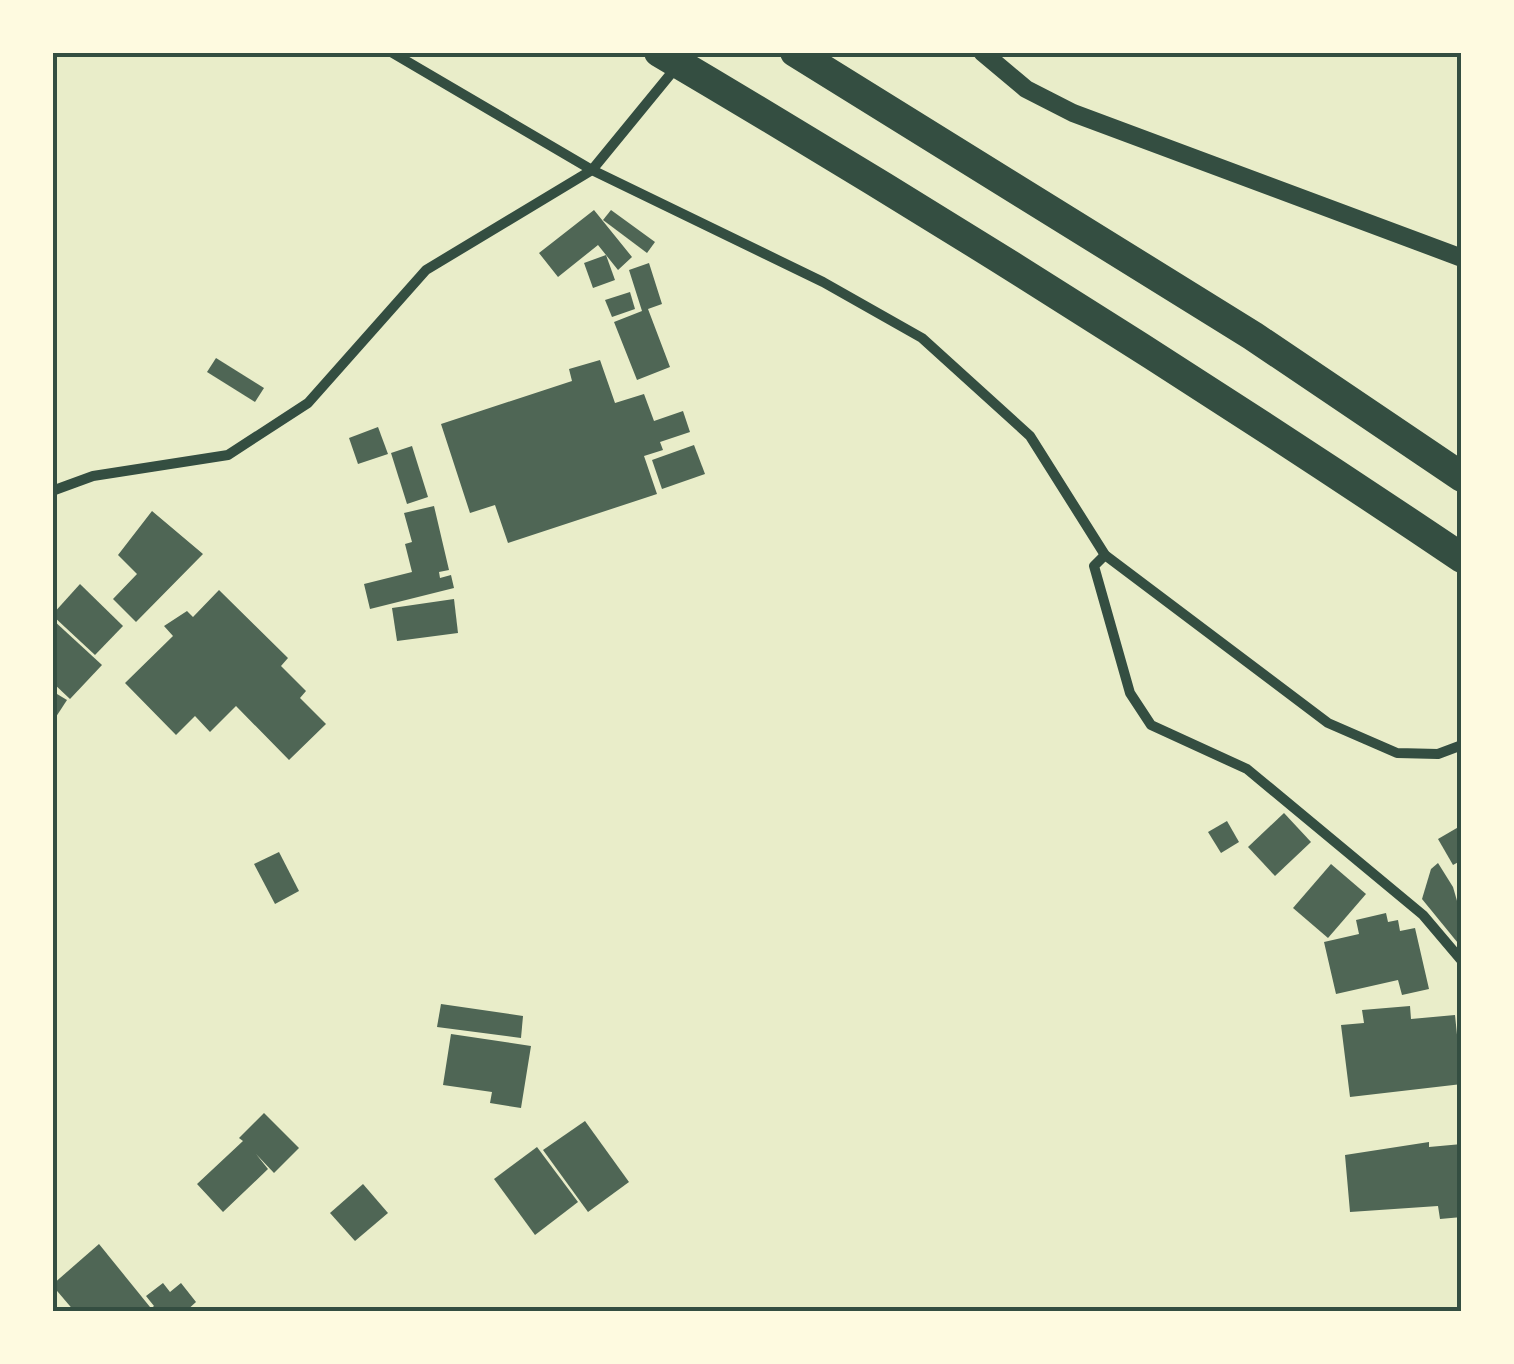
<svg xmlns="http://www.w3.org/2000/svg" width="1514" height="1364" font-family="Jost,sans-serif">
<rect width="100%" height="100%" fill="#e9edc9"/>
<!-- building -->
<g fill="#4f6655">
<path d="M594,210l38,47 -14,13 -20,-25 -40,32 -19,-24z"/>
<path d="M611,210l44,32 -8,11 -44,-33z"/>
<path d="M606,255l9,25 -22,8 -9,-25z"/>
<path d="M649,263l13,41 -14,5 22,58 -33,13 -23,-58 28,-11 -13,-41z"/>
<path d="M630,292l5,17 -23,8 -7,-17z"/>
<path d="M216,358l48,30 -9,14 -48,-30z"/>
<path d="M600,360l15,43 29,-9 10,27 29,-10 7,21 -30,10 3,8 -19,6 13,38 -149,49 -13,-38 -25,8 -29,-89 131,-43 -3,-12z"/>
<path d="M378,427l10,27 -30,10 -9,-26z"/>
<path d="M694,445l11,29 -43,15 -10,-29z"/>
<path d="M412,446l16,51 -21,7 -16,-51z"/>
<path d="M434,506l15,64 -10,2 1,6 11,-3 3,13 -84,21 -6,-25 48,-12 -7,-28 7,-2 -8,-29z"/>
<path d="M152,511l51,43 -67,68 -23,-23 24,-25 -19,-19z"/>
<path d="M80,584l43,42 -28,29 -43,-40z"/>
<path d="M219,590l69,68 -7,8 25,25 -6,7 26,26 -37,36 -53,-54 -26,26 -15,-16 -19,19 -51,-52 48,-47 -9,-10 23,-15 6,6z"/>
<path d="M454,599l4,34 -61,8 -5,-33z"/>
<path d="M52,619l50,46 -32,34 -18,-17z"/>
<path d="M52,691l15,9 -15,23z"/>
<path d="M1284,813l27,29 -36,34 -27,-29z"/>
<path d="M1227,821l12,21 -18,11 -13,-21z"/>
<path d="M1462,825v35l-9,5 -15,-26z"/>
<path d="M279,852l20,39 -24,13 -21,-40z"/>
<path d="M1438,863l15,24 9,31v30l-40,-49 9,-30z"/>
<path d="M1331,864l35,30 -38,44 -35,-30z"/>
<path d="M1386,913l2,9 10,-2 2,11 15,-3 14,61 -27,6 -4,-15 -62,14 -12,-52 35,-8 -3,-14z"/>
<path d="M441,1004l82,12 -2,22 -84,-11z"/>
<path d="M1410,1006l1,13 44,-4 7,69 -112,13 -9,-72 23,-2 -2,-13z"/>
<path d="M451,1034l80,12 -10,62 -31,-5 2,-11 -49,-7z"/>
<path d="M264,1113l35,35 -25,25 -18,-19 12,15 -45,43 -26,-28 46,-43 -4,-3z"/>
<path d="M585,1121l44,61 -41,30 -45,-62z"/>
<path d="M1429,1142v5l33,-3v73l-22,2 -2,-13 -88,6 -5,-57z"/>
<path d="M537,1147l41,55 -43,33 -41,-56z"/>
<path d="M363,1184l25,29 -33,28 -25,-28z"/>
<path d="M99,1244l51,63 -6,5h-69l-23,-27z"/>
<path d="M163,1283l7,9 11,-9 15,19 -11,10h-38l7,-6 -8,-10z"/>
</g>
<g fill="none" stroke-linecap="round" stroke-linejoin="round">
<!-- minor -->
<g stroke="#344e41" stroke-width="10">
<path d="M391,52l201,118 231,112 99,56 108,98 75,119 223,168 69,30 41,1 24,-9"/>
<path d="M52,491l41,-15 135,-21 80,-52 118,-133 166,-100 86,-105"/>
<path d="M1105,555l-11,11 36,127 21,32 96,44 176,146 39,46"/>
</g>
<!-- tertiary -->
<path stroke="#344e41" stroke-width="18" d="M982,52l44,37 47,24 389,145"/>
<!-- motorway -->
<g stroke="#344e41" stroke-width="30">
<path d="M659,52c273,161 540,329 803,506"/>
<path d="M795,52l458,284 209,141"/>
</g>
</g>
<!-- border -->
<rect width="1514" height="1364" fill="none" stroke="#fefae0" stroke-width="110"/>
<rect x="55" y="55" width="1404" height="1254" fill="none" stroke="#344e41" stroke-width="4"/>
</svg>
